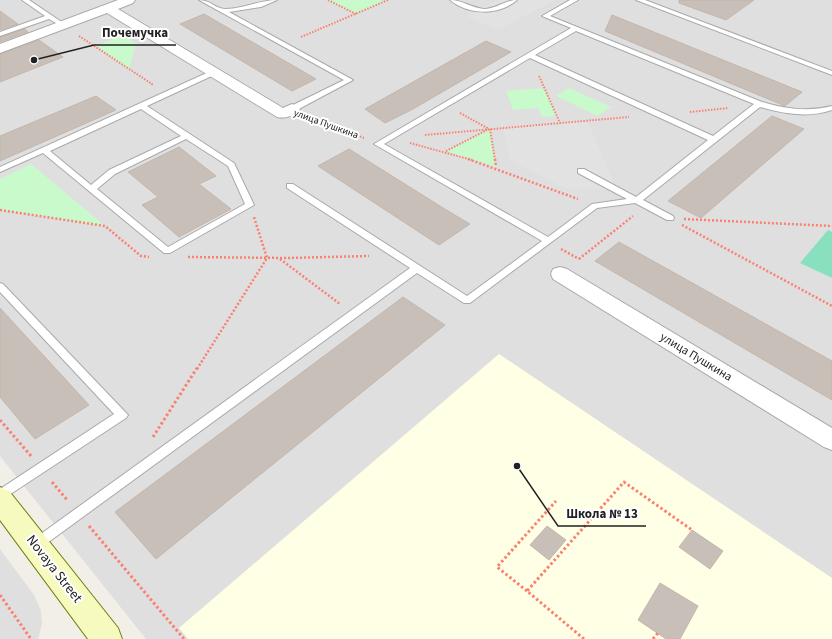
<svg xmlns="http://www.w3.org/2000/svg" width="832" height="639" font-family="'Source Sans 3',sans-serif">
<rect width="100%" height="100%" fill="#f2efe9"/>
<!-- residential -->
<g fill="#e0dfdf">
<path d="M0,0h832v639h-686l-146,-183z"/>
<path d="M0,549l34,46 7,16 1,13 -4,15h-38z"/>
</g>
<!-- education -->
<path fill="#ffffe5" d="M499,354l333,224v61h-644l-9,-11z"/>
<!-- park -->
<g fill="#c8facc">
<path d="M328,0h52l4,2 -28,12z"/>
<path d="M124,35l12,8 -7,26 -33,-23z"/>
<path d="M544,88l13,28 -15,1 -4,-9 -25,2 -7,-19z"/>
<path d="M569,88l42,19 -13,9 -42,-20z"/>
<path d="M490,129l6,38 -50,-16z"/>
<path d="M31,164l74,62 -105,-16v-31z"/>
</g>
<!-- pitch -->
<path fill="#88e0be" d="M828,230l4,2v46l-32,-15z"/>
<!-- parking -->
<g fill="#e2e2e2">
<path d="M497,0h58l-57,30 -32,-14z"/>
<path d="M587,121l30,69 -52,-2 -55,-28 -7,-32z"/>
</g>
<!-- building -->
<g fill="#c7bfb8" stroke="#c4b6ab">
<path d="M679,0h75l-28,20 -47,-17z"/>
<path d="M0,11l18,13 -18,6z"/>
<path d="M204,14l112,65 -24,12 -112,-67z"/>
<path d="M612,15l190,77 -17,14 -180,-75z"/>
<path d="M25,29l3,3 -28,10v-5z"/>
<path d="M39,40l24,17 -63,25v-28z"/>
<path d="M486,41l25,11 -98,57 -28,14 -20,-14z"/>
<path d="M96,96l20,14 -116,51v-25z"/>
<path d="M772,116l32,13 -103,89 -33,-17z"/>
<path d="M179,147l37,29 -17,8 32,25 -52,28 -37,-32 16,-8 -30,-25z"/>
<path d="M349,149l99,62 22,13 -31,21 -121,-79z"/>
<path d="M619,242l213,119v39l-237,-139z"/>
<path d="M403,297l42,28 -289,234 -41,-47z"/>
<path d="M0,308l89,97 -54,34 -35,-42z"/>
<path d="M547,526l19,14 -17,20 -19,-15z"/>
<path d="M692,530l31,21 -13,18 -31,-22z"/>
<path d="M660,583l38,23 -18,33h-14l-28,-19z"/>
</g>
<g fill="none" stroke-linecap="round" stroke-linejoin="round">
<!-- lane casing -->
<g stroke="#a9a9a9" stroke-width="2">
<g id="lane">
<path d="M22,0h7l37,25 -5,1 -12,-7 -49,17v-4l45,-16z"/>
<path d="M199,0c11,0 17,9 26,9 18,0 35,-9 52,-9l-16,7 -32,5 124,68 -58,31h-6v-4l55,-27z"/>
<path d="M450,0c12,0 22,8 34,9 12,0 21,-9 33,-9 -18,16 -49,15 -67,0z"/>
<path d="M570,0h8l-28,16 212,86c24,7 45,10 70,4v4c-24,8 -48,4 -72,-3l-117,93 30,16 1,2 -1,2h-6l-32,-17 -38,5 -127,95h-6l-47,-30 -378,276 -4,2 -4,-2 -2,-4 2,-4 379,-273 -123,-80v-4h6l174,112 75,-55 -168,-97 197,-116 -29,-12zM576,31l178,73 -41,32 -178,-81zM530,58l178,82 -72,57 -52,-28h-6v4l49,26 -35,5 -44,33 -164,-93z"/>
<path d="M636,0h9l187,71v4z"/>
<path d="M211,71l7,2 -71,33 87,57 20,42 -84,48h-6l-121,-100 -43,19v-5zM141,109l40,27 -72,34 -18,15 -41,-34zM186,139l42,27 17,38 -77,43 -71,-58 18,-15z"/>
<path d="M0,283l3,1 125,131 -2,3 -126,83v-12l114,-75 -114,-122z"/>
</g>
</g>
<!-- street casing -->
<g stroke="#a9a9a9" stroke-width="2">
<g id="street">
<path d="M118,0h17l-2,3 -15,6 165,99 9,-4 5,2 3,3c-5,7 -15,10 -23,8l-170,-104 -107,40v-9z"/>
<path d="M560,267l7,2 265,159v22l-8,-3 -271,-168 -2,-5 2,-5z"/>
</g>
</g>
<!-- secondary casing -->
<g stroke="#707d05" stroke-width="2">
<path id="secondary" d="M0,487l9,4 109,137 4,11h-34l-88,-119z"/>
</g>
<!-- path-far2 -->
<g stroke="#fa8072" stroke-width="2" stroke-dasharray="1.5 1.5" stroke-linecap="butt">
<path d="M328,0l28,14"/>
<path d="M79,36l73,48 -1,2"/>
<path d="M301,37l87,-37"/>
<path d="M539,76l21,47"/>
<path d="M690,112l38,-4"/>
<path d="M460,113l29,16"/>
<path d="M310,116l54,22"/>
<path d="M490,129l5,31"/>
<path d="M425,135l204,-18"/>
<path d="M410,143l62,17"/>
<path d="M446,151l41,-21"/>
</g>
<!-- path-far1 -->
<g stroke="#fa8072" stroke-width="2.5" stroke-dasharray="2 2" stroke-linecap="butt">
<path d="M468,159l110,40"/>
<path d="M495,159l1,8"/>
<path d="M0,210l105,16 36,30 8,1"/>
<path d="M684,219l148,7"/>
<path d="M682,225l150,81"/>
<path d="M561,249l18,10"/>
<path d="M188,257l100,1 81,-2"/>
<path d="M280,259l60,45"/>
<path d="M579,259l54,-43"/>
<path d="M197,369l70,-111 -13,-41"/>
</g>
<!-- path -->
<g stroke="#fa8072" stroke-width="3" stroke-dasharray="2.5 2.5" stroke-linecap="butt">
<path d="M0,420l31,36"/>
<path d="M153,437l44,-69"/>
<path d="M52,482l16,19"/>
<path d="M89,526l95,113"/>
<path d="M527,591l-30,-24 59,-66"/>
<path d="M0,595l31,44"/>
<path d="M584,639l-57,-48 97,-109 68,48"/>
<path d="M653,639l5,-6"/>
</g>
<!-- lane -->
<use href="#lane" fill="#fff" fill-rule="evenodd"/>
<!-- street -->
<use href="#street" fill="#fff" fill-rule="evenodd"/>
<!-- secondary -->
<use href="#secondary" fill="#f7fabf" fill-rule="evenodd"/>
</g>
<g text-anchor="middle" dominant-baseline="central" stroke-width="4" stroke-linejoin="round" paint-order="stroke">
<!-- far-street labels -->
<g font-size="10" fill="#222" stroke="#fff">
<text transform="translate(326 124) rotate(20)">улица Пушкина</text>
</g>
<!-- street labels -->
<g font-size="12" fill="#222" stroke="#fff">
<text transform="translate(696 357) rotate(31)">улица Пушкина</text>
</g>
<!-- near-street labels -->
<g font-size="14" fill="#222" stroke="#fff">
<text transform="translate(54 569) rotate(52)">Novaya Street</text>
</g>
</g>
<!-- callouts -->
<path fill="none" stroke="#222" stroke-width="1.5" d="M34 60L94 45H176M517 466L558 526H646"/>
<g fill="#222" stroke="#fff" stroke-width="1.5">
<circle cx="34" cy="60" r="4"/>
<circle cx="517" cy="466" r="4"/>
</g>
<g font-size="13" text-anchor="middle" font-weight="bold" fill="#222" stroke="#fff" stroke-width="4" stroke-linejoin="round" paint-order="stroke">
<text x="135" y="37">Почемучка</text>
<text x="602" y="518">Школа № 13</text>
</g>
</svg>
